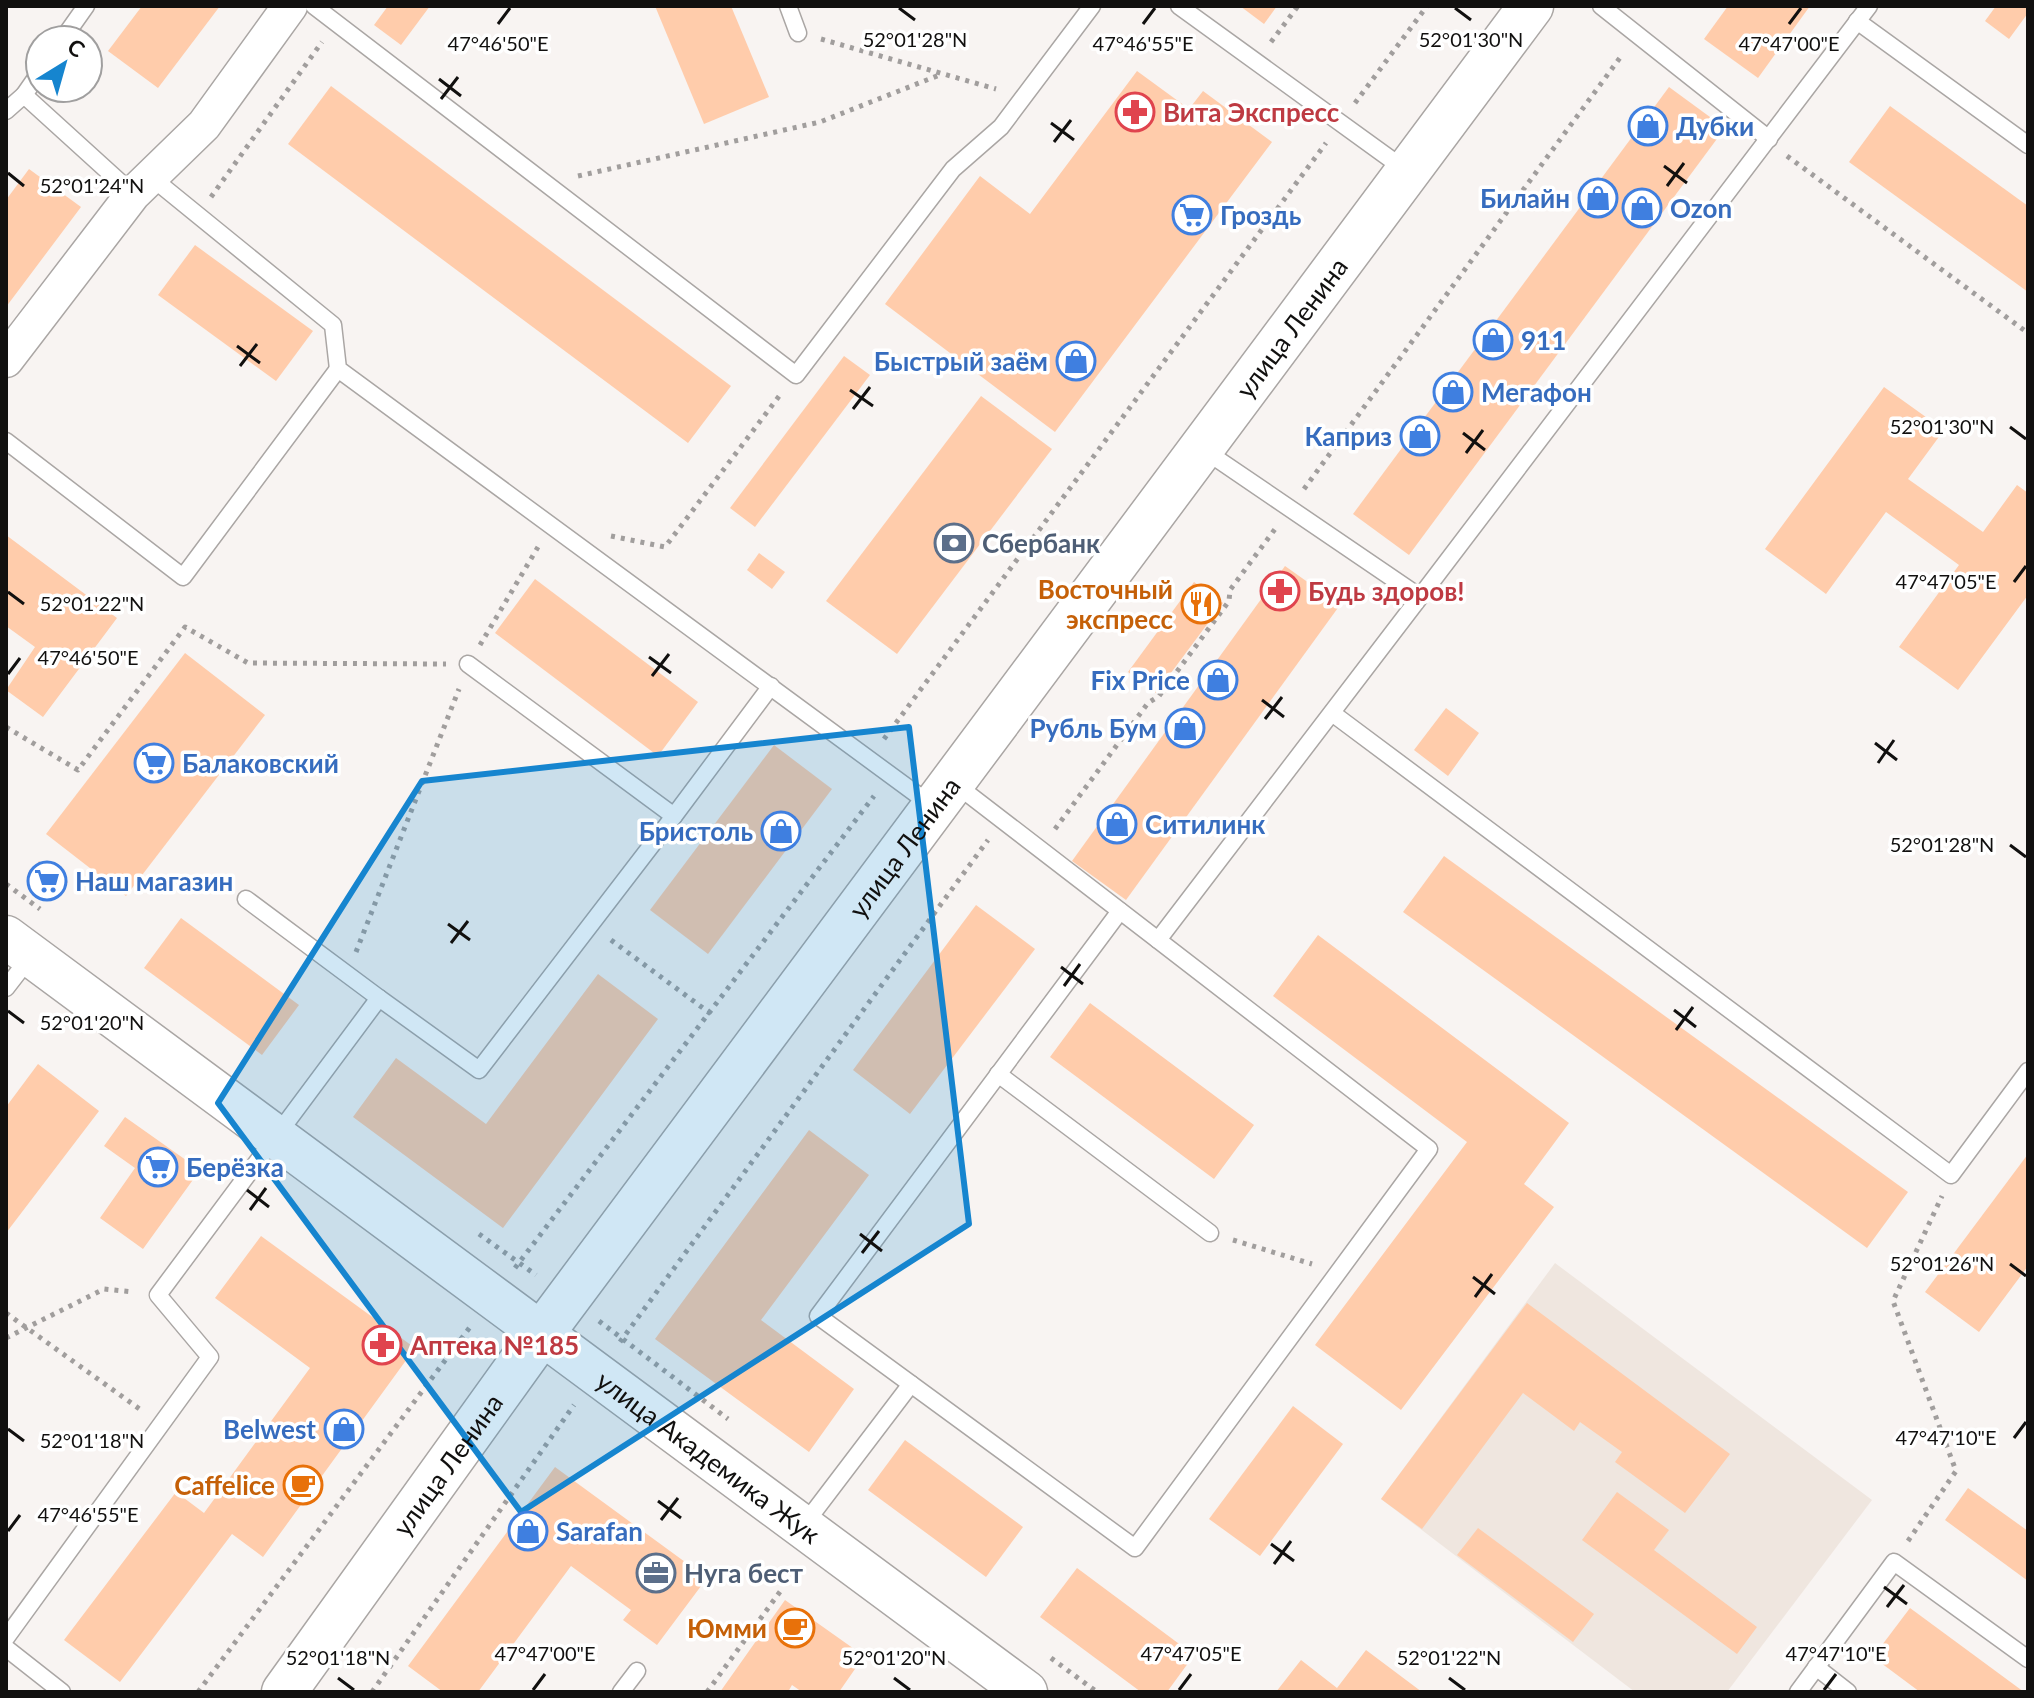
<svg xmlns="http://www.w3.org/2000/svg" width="2034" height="1698" font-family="Lato,sans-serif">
<rect width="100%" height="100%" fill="#f8f4f2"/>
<!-- built -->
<path fill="#efe6df" d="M1555,1263l317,237 -145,192h-92l-254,-193z"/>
<!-- building -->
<g fill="#ffccab">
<path d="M142,6h78l-62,82 -50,-37z"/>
<path d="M388,6h42l-29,39 -27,-20z"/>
<path d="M655,6h76l38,91 -65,27z"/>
<path d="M1240,6h37l-13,18z"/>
<path d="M1728,6h82l-52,72 -54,-39z"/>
<path d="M1996,6h32v7l-19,26 -24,-18z"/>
<path d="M1137,71l52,38 14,-18 69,51 -217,290 -170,-128 95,-128 50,38z"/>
<path d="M331,86l400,300 -43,57 -400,-299z"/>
<path d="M1669,87l56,41 -316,427 -56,-41z"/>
<path d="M1890,106l138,100v86l-179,-130z"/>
<path d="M29,169l52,38 -75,100v-107z"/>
<path d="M195,245l118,86 -37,50 -118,-86z"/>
<path d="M844,356l26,19 -115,152 -25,-19z"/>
<path d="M1884,387l60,43 -36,49 75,53 34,-47 11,8v102l-70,95 -59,-43 60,-82 -73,-53 -60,82 -61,-45z"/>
<path d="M981,396l71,53 -155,205 -71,-53z"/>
<path d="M6,535l111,83 -74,99 -37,-27 29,-43 -29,-21z"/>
<path d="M759,553l26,19 -13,17 -25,-19z"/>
<path d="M1285,566l55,39 -214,295 -54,-39z"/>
<path d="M535,579l163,123 -40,54 -163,-123z"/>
<path d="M1194,582l29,21 -67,90 -28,-21z"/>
<path d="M185,653l80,62 -139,181 -80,-62z"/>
<path d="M1446,708l33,25 -31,43 -34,-26z"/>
<path d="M774,745l58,44 -124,165 -58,-44z"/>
<path d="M1444,856l464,336 -41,56 -464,-336z"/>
<path d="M39,861l29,21 -13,17 -28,-20z"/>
<path d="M976,905l59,44 -125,165 -57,-44z"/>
<path d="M181,918l118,87 -37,50 -118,-87z"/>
<path d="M1318,935l251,188 -45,61 30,23 -153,203 -86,-65 152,-203 -194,-146z"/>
<path d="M598,974l60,45 -155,209 -150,-111 43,-59 90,66z"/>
<path d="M1090,1003l164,122 -40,54 -164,-122z"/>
<path d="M38,1064l61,47 -93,122v-126z"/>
<path d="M125,1117l75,53 -57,79 -43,-31 35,-50 -31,-22z"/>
<path d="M809,1130l60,45 -108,145 93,69 -45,63 -154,-113z"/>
<path d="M2028,1154v112l-49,66 -54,-40z"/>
<path d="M261,1236l154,112 -152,209 -31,-23 -112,148 -56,-42 112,-148 28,21 106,-145 -95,-70z"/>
<path d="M1527,1303l203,151 -45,59 -70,-51 7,-10 -42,-30 -6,9 -51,-38 -101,136 -41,-30z"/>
<path d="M1293,1406l50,38 -83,112 -51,-37z"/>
<path d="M905,1440l118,87 -37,50 -118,-87z"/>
<path d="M555,1467l152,111 -50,67 -34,-25 8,-10 -60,-44 -93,126h-35l-35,-26z"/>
<path d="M1968,1488l60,43v50l-83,-61z"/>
<path d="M1617,1492l52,38 -15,20 103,77 -20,27 -155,-114z"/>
<path d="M1478,1528l116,86 -21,28 -116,-87z"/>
<path d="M1077,1568l117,87 -27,37h-26l-101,-75z"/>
<path d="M785,1600l79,56 -25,36h-37l-10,-7 -4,7h-68z"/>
<path d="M1910,1608l114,84h-104l-47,-35z"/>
<path d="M1366,1650l56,42h-146l25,-32 36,28z"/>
</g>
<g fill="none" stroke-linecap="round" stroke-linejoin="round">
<!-- service casing -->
<g stroke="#aaa6a4" stroke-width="19">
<g id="service">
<path d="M314,6l482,369 157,-206 48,-42 91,-121"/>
<path d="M788,6l10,27"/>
<path d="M1179,6l228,165"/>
<path d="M1601,6l168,133"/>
<path d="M1857,21l171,124"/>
<path d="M62,40l24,-34"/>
<path d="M24,95l16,-23"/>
<path d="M6,111l18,-16 109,99"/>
<path d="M151,177l182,148 5,44 596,438"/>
<path d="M6,441l177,136 155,-208"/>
<path d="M1204,450l216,147 449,-591"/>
<path d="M468,664l206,152 97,-130"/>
<path d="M1332,713l619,462 77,-104"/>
<path d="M954,783l204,157 262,-343"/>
<path d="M246,899l133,99"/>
<path d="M1120,911l-302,405 317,232 294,-399 -271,-209"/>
<path d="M6,988l24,-31"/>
<path d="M998,1074l212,159"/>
<path d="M803,1526l108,-142"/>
<path d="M6,1638l204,-281 -52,-62 221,-297 100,72 195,-254"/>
<path d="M6,1648l56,44"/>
<path d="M1816,1667l32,25"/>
<path d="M621,1692l16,-21"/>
<path d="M1798,1692l96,-130 134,97"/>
</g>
</g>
<!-- minor casing -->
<g stroke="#aaa6a4" stroke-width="37">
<path id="minor" d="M6,360l127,-166 71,-69 86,-119"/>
</g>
<!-- tertiary casing -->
<g stroke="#aaa6a4" stroke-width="45">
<g id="tertiary">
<path id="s1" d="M6,937l1020,755"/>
</g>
</g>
<!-- secondary casing -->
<g stroke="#aaa6a4" stroke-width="47">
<g id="secondary">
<path id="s2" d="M284,1692l258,-359 989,-1327"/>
</g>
</g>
<!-- path -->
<g stroke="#a19e9d" stroke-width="5" stroke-dasharray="4 6" stroke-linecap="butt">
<path d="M821,39l175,50"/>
<path d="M1271,42l27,-36"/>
<path d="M1355,103l72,-97"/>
<path d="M1787,156l241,177"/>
<path d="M578,176l242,-54 122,-48"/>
<path d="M211,197l111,-155"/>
<path d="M1304,489l318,-434"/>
<path d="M611,536l54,11 115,-152"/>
<path d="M480,645l58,-98"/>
<path d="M6,727l72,43 107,-143 63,36 198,1"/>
<path d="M884,739l442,-596"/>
<path d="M1055,829l93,-126 11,-7 70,-95 1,-11 45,-61"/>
<path d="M6,884l34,25"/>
<path d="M611,940l100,74"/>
<path d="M356,952l103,-263"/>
<path d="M479,1234l57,41"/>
<path d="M1233,1240l79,24"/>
<path d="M515,1268l359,-472"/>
<path d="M6,1313l135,97"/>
<path d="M599,1321l129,98"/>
<path d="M6,1338l98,-49 29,3"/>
<path d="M620,1342l368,-502"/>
<path d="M1908,1541l48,-70 -63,-170 49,-105"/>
<path d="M1051,1658l46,34"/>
<path d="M198,1692l272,-365"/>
<path d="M372,1692l202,-287"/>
<path d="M707,1692l75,-103"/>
</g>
<!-- service -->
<use href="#service" stroke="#fff" stroke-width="16"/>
<!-- minor -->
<use href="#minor" stroke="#fff" stroke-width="34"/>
<!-- tertiary -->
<use href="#tertiary" stroke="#fff" stroke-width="42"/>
<!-- secondary -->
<use href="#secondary" stroke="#fff" stroke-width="44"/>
</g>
<!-- marked area -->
<path fill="#1685cf" fill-opacity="0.2" stroke="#1685cf" stroke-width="6" stroke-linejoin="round" d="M909,727l60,497 -448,288 -303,-409 204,-322z"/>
<!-- ticks -->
<path fill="none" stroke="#11100f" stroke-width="3" d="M899,8l16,12M1455,8l16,12M498,24l12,-16M1143,24l12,-16M1789,24l12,-16M439,79l22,17M441,99l17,-22M1051,123l23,17M1054,142l17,-22M1664,166l23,17M8,173l16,13M1667,186l17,-23M237,346l23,17M240,366l17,-22M850,390l23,16M853,409l17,-22M2010,427l16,12M1463,433l22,17M1466,453l17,-23M2014,582l12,-16M8,592l16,12M649,657l22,16M8,674l12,-16M652,676l17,-22M1262,700l22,17M1265,719l17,-22M1875,743l22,17M1878,763l16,-23M2010,845l16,12M448,924l22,16M451,943l17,-22M1061,967l22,17M1064,986l16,-22M1674,1010l22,17M8,1011l16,12M1676,1030l17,-23M247,1190l22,17M250,1210l16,-22M860,1234l22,17M862,1253l17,-22M2010,1264l16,12M1473,1277l22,17M1475,1297l17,-23M8,1429l16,12M2014,1438l12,-16M658,1501l23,17M661,1520l17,-22M8,1531l12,-16M1271,1544l23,17M1274,1564l17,-23M1884,1587l23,17M1887,1607l17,-22M338,1678l16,12M894,1678l16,12M1449,1678l16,12M533,1690l12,-16M1179,1690l12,-16M1824,1690l12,-16"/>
<!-- icons -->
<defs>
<g id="pharmacy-ring" transform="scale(2)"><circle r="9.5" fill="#fff" stroke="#e0444e" stroke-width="1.5"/><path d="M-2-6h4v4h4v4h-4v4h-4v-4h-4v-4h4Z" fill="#e0444e"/></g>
<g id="shop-ring" transform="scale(2)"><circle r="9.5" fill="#fff" stroke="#3f7fe0" stroke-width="1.5"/><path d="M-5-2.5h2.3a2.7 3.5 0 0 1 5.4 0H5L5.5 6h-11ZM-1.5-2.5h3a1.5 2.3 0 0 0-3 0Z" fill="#3f7fe0"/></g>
<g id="supermarket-ring" transform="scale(2)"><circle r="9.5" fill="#fff" stroke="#3f7fe0" stroke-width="1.5"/><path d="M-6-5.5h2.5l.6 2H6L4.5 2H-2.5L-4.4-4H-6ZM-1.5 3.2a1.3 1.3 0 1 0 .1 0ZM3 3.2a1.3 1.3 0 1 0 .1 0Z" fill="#3f7fe0"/></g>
<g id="bank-ring" transform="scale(2)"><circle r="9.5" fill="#fff" stroke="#5c6f8a" stroke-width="1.5"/><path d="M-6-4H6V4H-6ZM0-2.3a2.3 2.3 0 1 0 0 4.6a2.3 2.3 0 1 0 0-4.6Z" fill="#5c6f8a"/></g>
<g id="restaurant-ring" transform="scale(2)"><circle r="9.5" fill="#fff" stroke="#e8710a" stroke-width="1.5"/><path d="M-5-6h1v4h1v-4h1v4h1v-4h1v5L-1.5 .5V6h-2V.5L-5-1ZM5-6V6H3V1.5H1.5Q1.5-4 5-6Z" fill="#e8710a"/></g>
<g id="cafe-ring" transform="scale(2)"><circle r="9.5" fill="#fff" stroke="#e8710a" stroke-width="1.5"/><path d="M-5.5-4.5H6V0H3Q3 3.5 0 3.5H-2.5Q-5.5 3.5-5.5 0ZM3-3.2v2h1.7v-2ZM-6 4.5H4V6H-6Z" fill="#e8710a"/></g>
<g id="office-ring" transform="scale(2)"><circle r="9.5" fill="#fff" stroke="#5c6f8a" stroke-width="1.5"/><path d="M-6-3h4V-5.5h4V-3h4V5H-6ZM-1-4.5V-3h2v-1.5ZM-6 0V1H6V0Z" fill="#5c6f8a"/></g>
</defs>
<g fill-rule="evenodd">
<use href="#pharmacy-ring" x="1135" y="112"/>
<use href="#shop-ring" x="1648" y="126"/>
<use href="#shop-ring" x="1598" y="198"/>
<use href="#shop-ring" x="1642" y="208"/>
<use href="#supermarket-ring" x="1192" y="215"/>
<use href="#shop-ring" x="1493" y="340"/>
<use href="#shop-ring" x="1076" y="361"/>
<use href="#shop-ring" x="1453" y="392"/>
<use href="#shop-ring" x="1420" y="436"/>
<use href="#bank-ring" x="954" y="543"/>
<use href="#pharmacy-ring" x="1280" y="591"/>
<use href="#restaurant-ring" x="1201" y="604"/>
<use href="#shop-ring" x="1218" y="680"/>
<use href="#shop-ring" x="1185" y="728"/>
<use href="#supermarket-ring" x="154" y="763"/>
<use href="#shop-ring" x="1117" y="824"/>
<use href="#shop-ring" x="781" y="831"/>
<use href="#supermarket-ring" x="47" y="881"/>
<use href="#supermarket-ring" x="158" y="1167"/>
<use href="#pharmacy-ring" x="382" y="1345"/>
<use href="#shop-ring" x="344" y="1429"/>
<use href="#cafe-ring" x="303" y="1485"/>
<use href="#shop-ring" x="528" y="1531"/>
<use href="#office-ring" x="656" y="1573"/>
<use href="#cafe-ring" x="795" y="1628"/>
</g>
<g text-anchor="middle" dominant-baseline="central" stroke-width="7" stroke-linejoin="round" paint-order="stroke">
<!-- health labels -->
<g font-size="26" font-weight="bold" fill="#be3a42" stroke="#fff" text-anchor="start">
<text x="1163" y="112">Вита Экспресс</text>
<text x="1308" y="591">Будь здоров!</text>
<text x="410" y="1345">Аптека №185</text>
</g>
<!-- shop labels -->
<g font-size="26" font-weight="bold" fill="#366cbe" stroke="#fff" text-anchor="start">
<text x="1676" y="126">Дубки</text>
<text x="1570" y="198" text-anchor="end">Билайн</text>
<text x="1670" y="208">Ozon</text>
<text x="1220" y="215">Гроздь</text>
<text x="1521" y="340">911</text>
<text x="1048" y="361" text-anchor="end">Быстрый заём</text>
<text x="1481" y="392">Мегафон</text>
<text x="1392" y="436" text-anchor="end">Каприз</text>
<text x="1190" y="680" text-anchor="end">Fix Price</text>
<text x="1157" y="728" text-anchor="end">Рубль Бум</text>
<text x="182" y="763">Балаковский</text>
<text x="1145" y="824">Ситилинк</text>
<text x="753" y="831" text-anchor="end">Бристоль</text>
<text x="75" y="881">Наш магазин</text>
<text x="186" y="1167">Берёзка</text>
<text x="316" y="1429" text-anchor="end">Belwest</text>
<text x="556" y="1531">Sarafan</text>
</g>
<!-- street labels -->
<g font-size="26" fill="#11100f" stroke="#fff">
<text stroke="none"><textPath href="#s2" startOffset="1696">улица Ленина</textPath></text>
<text stroke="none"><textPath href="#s2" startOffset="1048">улица Ленина</textPath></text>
<text stroke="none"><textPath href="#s1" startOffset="874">улица Академика Жук</textPath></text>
<text stroke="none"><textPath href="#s2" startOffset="280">улица Ленина</textPath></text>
</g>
<!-- service labels -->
<g font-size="26" font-weight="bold" fill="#4e5e75" stroke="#fff" text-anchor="start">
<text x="982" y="543">Сбербанк</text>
<text x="684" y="1573">Нуга бест</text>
</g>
<!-- food labels -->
<g font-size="26" font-weight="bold" fill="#c56008" stroke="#fff" text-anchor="end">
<text x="1173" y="589">Восточный<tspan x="1173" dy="30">экспресс</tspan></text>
<text x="275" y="1485">Caffelice</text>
<text x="767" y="1628">Юмми</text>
</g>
</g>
<g font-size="20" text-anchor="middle" fill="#11100f" stroke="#fff" stroke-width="7" stroke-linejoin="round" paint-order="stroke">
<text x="915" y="47">52°01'28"N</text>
<text x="1471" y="47">52°01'30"N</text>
<text x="498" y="51">47°46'50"E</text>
<text x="1143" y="51">47°46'55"E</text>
<text x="1789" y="51">47°47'00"E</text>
<text x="92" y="193">52°01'24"N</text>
<text x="1942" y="434">52°01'30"N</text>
<text x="1946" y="589">47°47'05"E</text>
<text x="92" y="611">52°01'22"N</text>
<text x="88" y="665">47°46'50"E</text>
<text x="1942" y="852">52°01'28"N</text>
<text x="92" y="1030">52°01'20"N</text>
<text x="1942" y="1271">52°01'26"N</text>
<text x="1946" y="1445">47°47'10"E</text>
<text x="92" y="1448">52°01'18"N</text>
<text x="88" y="1522">47°46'55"E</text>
<text x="545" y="1661">47°47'00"E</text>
<text x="1191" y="1661">47°47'05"E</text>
<text x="1836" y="1661">47°47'10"E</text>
<text x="338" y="1665">52°01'18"N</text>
<text x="894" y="1665">52°01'20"N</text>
<text x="1449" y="1665">52°01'22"N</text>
</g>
<!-- border -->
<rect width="2034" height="1698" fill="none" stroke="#11100f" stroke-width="16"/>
<!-- north arrow -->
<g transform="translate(64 64) rotate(37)"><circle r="38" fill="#ffffff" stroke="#a09f9f" stroke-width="2"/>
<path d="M0-6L14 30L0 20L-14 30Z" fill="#1685cf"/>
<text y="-12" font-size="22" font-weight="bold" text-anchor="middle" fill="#11100f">С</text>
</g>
</svg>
